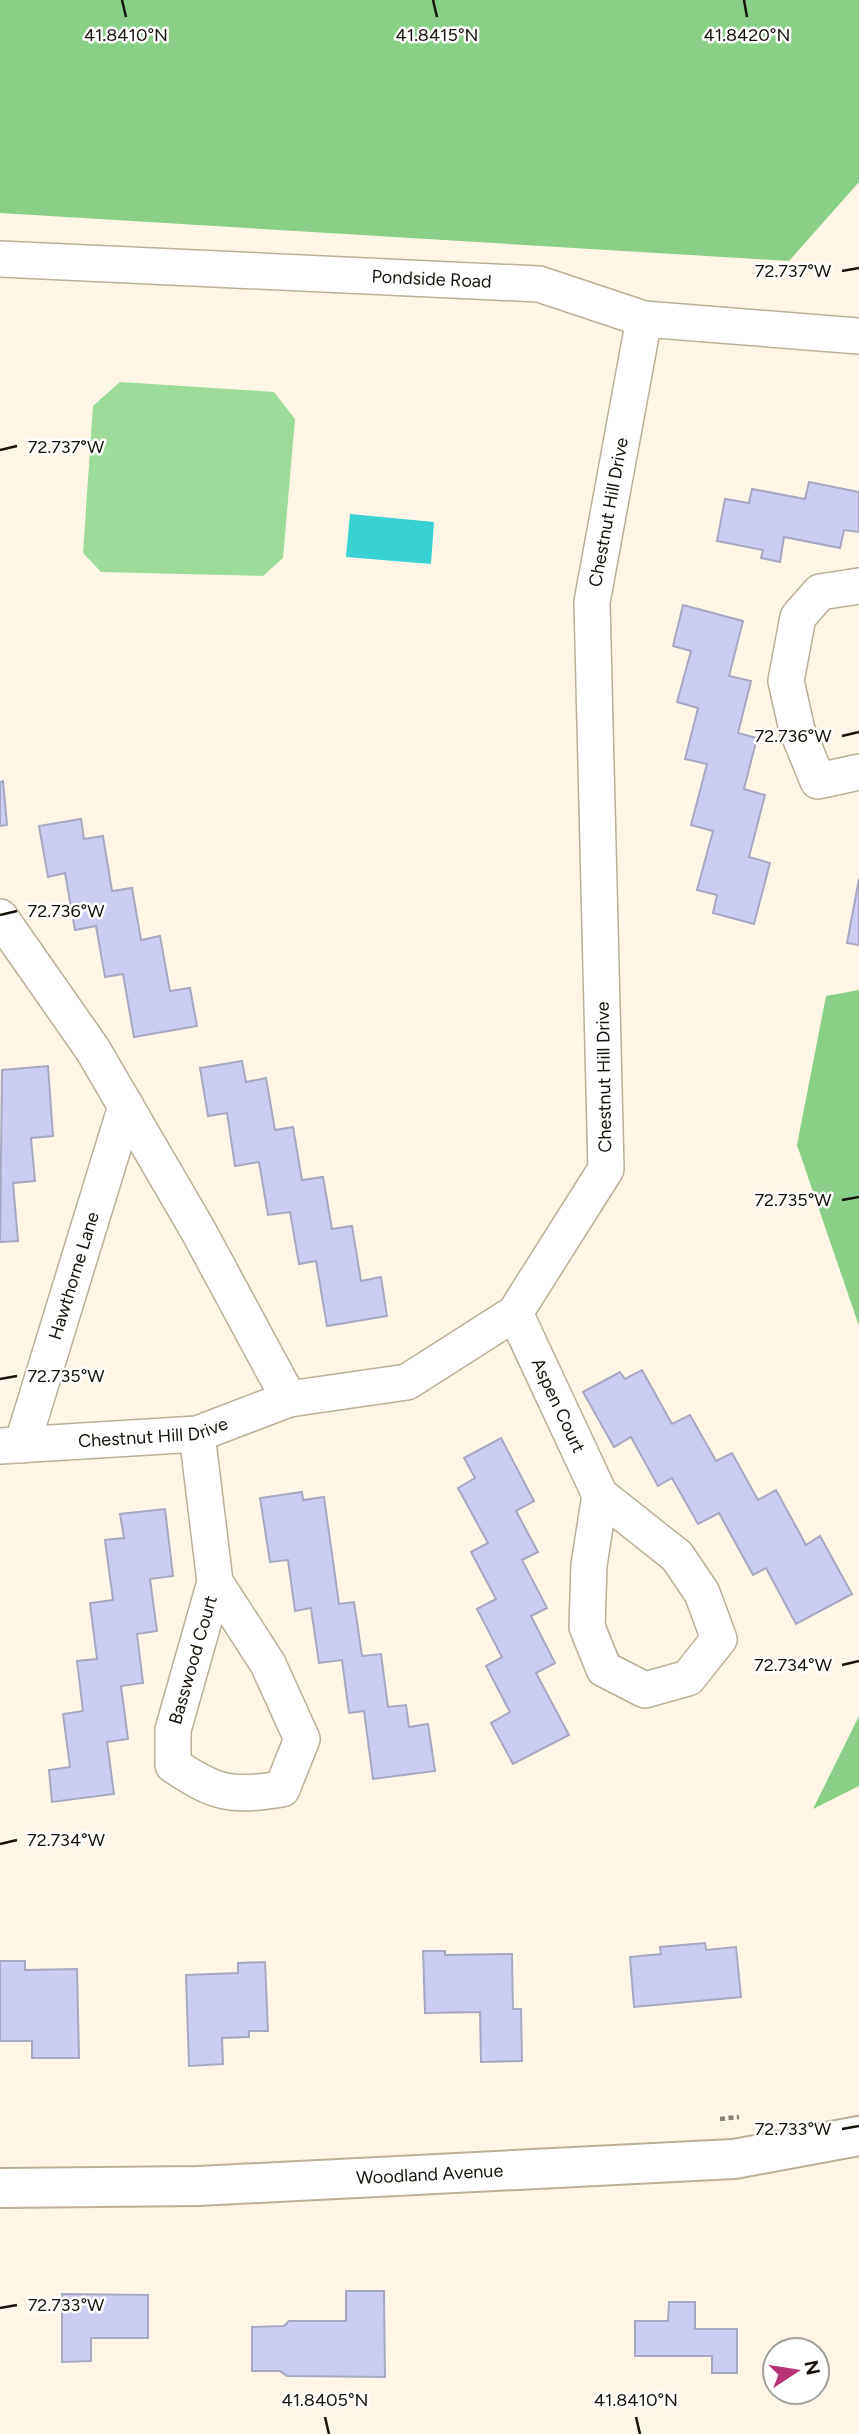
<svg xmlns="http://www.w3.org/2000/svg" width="859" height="2434" font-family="Figtree,sans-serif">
<rect width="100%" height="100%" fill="#fff6e7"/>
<!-- green -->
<path fill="#9ddb9a" d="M120,382l154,10 21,27 -12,139 -20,18 -162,-4 -18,-19 10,-147z"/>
<!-- forest -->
<g fill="#89cf87">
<path d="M0,0h859v182l-70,79 -789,-48z"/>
<path d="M859,990v336l-62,-181 29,-149z"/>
<path d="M859,1716v70l-46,23z"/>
</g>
<!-- water -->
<path fill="#3ad1d3" d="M350,514l84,8 -3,42 -85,-7z"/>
<!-- building -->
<g fill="#cccef1" stroke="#a7a8c2" stroke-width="2">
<path d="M809,482l50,10v40l-15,-2 -4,18 -56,-11 -4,25 -19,-4 2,-8 -46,-9 8,-42 24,4 3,-14 53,10z"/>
<path d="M683,605l60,16 -14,55 22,5 -13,52 19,5 -13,51 21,6 -16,62 21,6 -16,61 -41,-11 4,-18 -20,-5 16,-59 -22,-6 16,-61 -22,-5 13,-51 -21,-6 14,-51 -18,-5z"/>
<path d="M3,781l4,44 -7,1v-44z"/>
<path d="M81,819l3,20 19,-3 9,55 20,-3 9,52 19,-4 10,55 20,-3 7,38 -63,11 -11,-63 -18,3 -9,-51 -21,4 -10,-57 -17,4 -9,-51z"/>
<path d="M859,879v66l-12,-2z"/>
<path d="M242,1061l4,21 20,-4 9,52 18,-3 9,53 21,-3 9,52 20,-3 9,55 20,-4 6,39 -60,10 -11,-65 -17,3 -9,-52 -22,3 -9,-53 -24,4 -8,-53 -19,3 -8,-48z"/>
<path d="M48,1066l5,70 -22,2 4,43 -22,2 5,58 -18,1 2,-172z"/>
<path d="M642,1370l30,54 18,-9 26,46 16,-8 26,47 18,-10 30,55 14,-9 32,58 -56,30 -30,-56 -13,7 -34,-62 -21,11 -26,-46 -14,8 -27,-49 -17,10 -31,-55 37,-20 5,7z"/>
<path d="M501,1438l33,63 -18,10 22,41 -16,8 25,48 -16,8 24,47 -19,10 33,62 -56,29 -22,-41 19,-11 -24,-46 16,-9 -25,-48 19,-10 -25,-47 17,-9 -30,-55 17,-10 -11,-20z"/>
<path d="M302,1492l1,8 21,-3 15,107 15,-2 8,54 19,-2 7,53 18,-2 3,22 19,-3 7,47 -62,8 -9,-68 -15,2 -7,-53 -23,3 -8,-55 -16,3 -7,-51 -18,2 -10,-64z"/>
<path d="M165,1509l8,67 -23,3 7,52 -20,3 6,49 -22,3 7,53 -21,3 7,52 -62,8 -3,-32 21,-3 -7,-53 20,-3 -6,-50 20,-2 -7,-56 23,-3 -8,-60 19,-2 -4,-24z"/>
<path d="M705,1943l1,7 30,-3 5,50 -107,10 -4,-50 31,-3 -1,-7z"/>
<path d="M423,1951h22v4l67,-1 1,55h8l1,52 -41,1 -1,-50 -55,1z"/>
<path d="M0,1961h25v9l52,-1 2,89h-47v-17h-32z"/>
<path d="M265,1962l3,69h-19v6l-27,1 1,26 -34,2 -3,-91 52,-2v-10z"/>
<path d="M346,2291h38l1,86 -98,-1 -7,-5h-28v-44l32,-1 5,-5h57z"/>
<path d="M62,2294l86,1v43h-57v23l-29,1z"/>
<path d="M669,2302h26v27h42v44h-25v-17h-77v-35h33z"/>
</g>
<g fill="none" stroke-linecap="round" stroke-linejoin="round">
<!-- minor casing -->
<g stroke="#bcaf96" stroke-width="38">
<g id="minor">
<path id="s1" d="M0,259l539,25 105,35 215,17"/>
<path d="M859,586l-39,6 -22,25 -12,64 11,49 21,51 41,-9"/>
<path d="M0,917l93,133 106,182 90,167"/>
<path id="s2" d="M515,1313l85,182 -11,70 -2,62 17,42 41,21 43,-12 31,-39 -17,-46 -25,-37 -77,-61"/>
<path d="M197,1434l18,148 -42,148v35c43,29 58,32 109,24l20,-50 -34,-75 -53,-82"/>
<path id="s3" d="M22,1445l104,-339"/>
<path id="s4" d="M0,1446l197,-12 92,-35 118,-17 108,-69 91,-144 -14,-567 52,-283"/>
</g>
</g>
<!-- tertiary casing -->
<g stroke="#bcaf96" stroke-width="42">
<g id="tertiary">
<path id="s5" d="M0,2188l198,-2 536,-27 125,-23"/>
</g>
</g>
<!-- path -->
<path stroke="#898377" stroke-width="4.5" stroke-dasharray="5 3.5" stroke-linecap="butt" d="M720,2119l19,-2"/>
<!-- minor -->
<use href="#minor" stroke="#fff" stroke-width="35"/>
<!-- tertiary -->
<use href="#tertiary" stroke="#fff" stroke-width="38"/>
</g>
<!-- ticks -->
<path fill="none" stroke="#17130a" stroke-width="2.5" d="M122,0l4,17M433,0l4,17M744,0l3,17M842,271l17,-3M0,450l17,-4M842,736l17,-4M0,915l17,-4M842,1200l17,-3M0,1379l17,-3M842,1665l17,-4M0,1844l17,-4M842,2129l17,-3M0,2308l17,-3M325,2417l4,17M636,2417l4,17"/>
<g text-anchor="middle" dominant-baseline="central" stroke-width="5" stroke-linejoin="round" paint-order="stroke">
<!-- street labels -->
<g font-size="18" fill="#17130a" stroke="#fff">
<text stroke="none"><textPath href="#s1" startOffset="432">Pondside Road</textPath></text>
<text stroke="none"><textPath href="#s4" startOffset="1372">Chestnut Hill Drive</textPath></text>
<text transform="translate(604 1077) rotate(-91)">Chestnut Hill Drive</text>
<text stroke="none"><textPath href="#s3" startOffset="177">Hawthorne Lane</textPath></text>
<text stroke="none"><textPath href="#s2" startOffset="102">Aspen Court</textPath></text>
<text stroke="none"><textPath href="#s4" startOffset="154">Chestnut Hill Drive</textPath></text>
<text transform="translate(193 1660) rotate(-74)">Basswood Court</text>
<text stroke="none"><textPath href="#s5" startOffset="430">Woodland Avenue</textPath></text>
</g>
</g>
<g font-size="18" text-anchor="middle" fill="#17130a" stroke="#fff" stroke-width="5" stroke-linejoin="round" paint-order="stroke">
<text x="126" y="41">41.8410°N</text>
<text x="437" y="41">41.8415°N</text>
<text x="747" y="41">41.8420°N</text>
<text x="793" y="277">72.737°W</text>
<text x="66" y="453">72.737°W</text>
<text x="793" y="742">72.736°W</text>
<text x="66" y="917">72.736°W</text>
<text x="793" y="1206">72.735°W</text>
<text x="66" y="1382">72.735°W</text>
<text x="793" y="1671">72.734°W</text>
<text x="66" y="1846">72.734°W</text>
<text x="793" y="2135">72.733°W</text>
<text x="66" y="2311">72.733°W</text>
<text x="325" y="2406">41.8405°N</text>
<text x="636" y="2406">41.8410°N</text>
</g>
<!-- north arrow -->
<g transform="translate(796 2371) rotate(78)"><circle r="33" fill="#ffffff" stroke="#a2a19d" stroke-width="2"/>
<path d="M0-5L12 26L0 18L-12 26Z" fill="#b83376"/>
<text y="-10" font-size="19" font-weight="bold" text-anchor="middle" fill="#17130a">N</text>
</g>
</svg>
